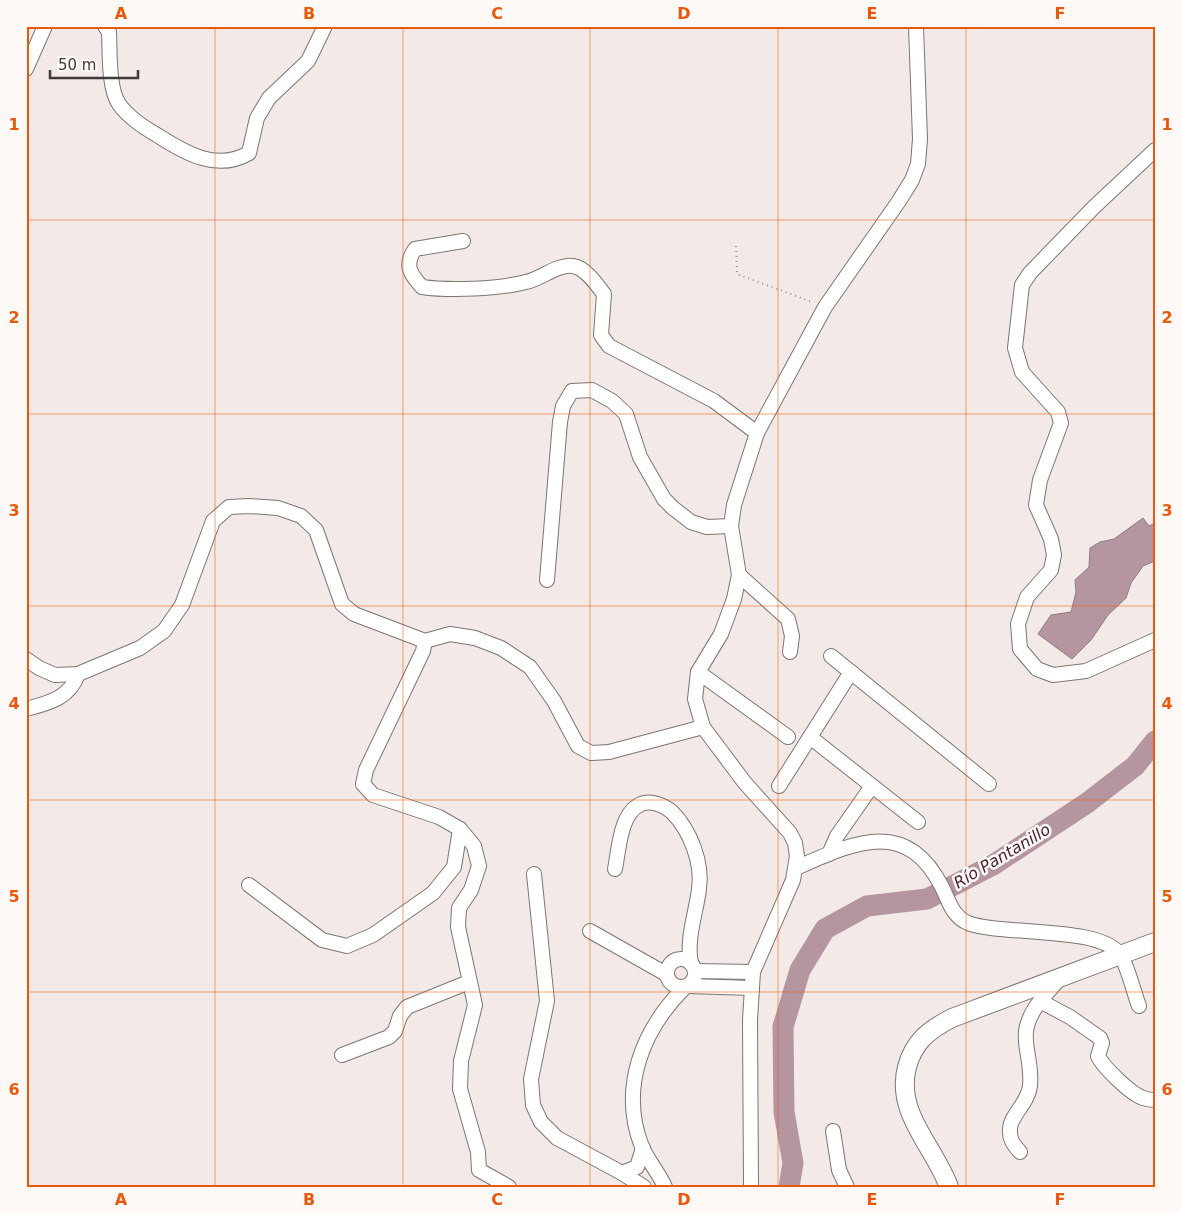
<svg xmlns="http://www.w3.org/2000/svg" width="1181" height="1213" font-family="'DejaVu Sans',sans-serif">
<rect width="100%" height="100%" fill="#f3eae7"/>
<!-- water -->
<path fill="#b495a0" stroke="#917a81" d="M1143,518l6,8 6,-3v38l-12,5 -12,17 -5,15 -18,17 -17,25 -19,19 -34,-25 13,-19 20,-3 5,-20 -1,-12 14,-13 1,-19 10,-6 14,-3z"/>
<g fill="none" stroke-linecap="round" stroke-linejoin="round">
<!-- river -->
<path stroke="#b495a0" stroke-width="21" d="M789,1187l4,-24 -9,-51 -1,-85 17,-57 25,-41 42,-23 60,-7 66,-34 94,-62 48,-37 20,-25"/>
<!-- minor casing -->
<g stroke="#7d7572" stroke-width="16">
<g id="minor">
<path d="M105,26l4,6c1,18 -1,56 10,72 9,13 24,23 38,31 28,18 60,37 92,18l8,-35 12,-20 39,-37 17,-35"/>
<path d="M26,69l19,-43"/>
<path d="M1155,150l-61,57 -64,66 -8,12 -7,63 7,24 36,40 3,11 -21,57 -4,25 15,34 3,16 -3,15 -24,27 -9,27 2,25 17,20 16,6 33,-4 69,-31"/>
<path d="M463,241l-48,8c-11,16 -5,25 7,38 27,4 77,2 104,-5 15,-3 31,-18 47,-16 13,2 24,19 31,28l-3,41 8,11 105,55 43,32"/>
<path d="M739,575l49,44 4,17 -2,16"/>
<path d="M547,580l13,-158 3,-16 9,-15 20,-1 20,11 14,13 14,43 24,42 9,9 18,14 16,5 24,-1"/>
<path d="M425,641l25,-7 25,4 26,10 29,19 24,34 24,45 13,7 18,-1 94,-25"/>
<path d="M831,656l158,128"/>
<path d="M26,659l13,9 16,7 23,-1 62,-26 24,-17 18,-26 31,-84 16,-14 20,-1 29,2 23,8 15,14 26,74 12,10 71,27 -2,10 -57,119 -3,14 10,11 66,22 21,12 14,17 5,20 -8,24 -12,18 -1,19 17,78 -14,56 -1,28 18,63 1,18 30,17"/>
<path d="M698,672l90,65"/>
<path d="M26,709c23,-6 44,-11 52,-35"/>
<path d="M810,737l108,85"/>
<path d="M779,786l72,-114"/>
<path d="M829,854l8,-18 35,-50"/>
<path d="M796,868c57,-25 110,-52 146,19 7,14 10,29 26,36 33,13 135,2 153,33 8,14 12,34 18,50"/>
<path d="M615,869c4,-20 5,-56 26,-65 10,-4 23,1 31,8 18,18 31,51 27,77 -3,25 -13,49 -8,75"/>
<path d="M534,874l13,127 -16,78 2,26 8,17 16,16 65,35 15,-6 6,-19"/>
<path d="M249,885l73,55 25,6 26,-11 60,-42 21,-26 6,-38"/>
<path d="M590,931l76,43"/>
<circle cx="681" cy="973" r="14"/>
<path d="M695,971l58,1"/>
<path d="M1061,977l-21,24 30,16 30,21 2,5 -4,13c5,11 33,38 45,42 3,1 8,2 12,2"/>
<path d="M688,986l64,2"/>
<path d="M342,1055l47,-18 6,-6 5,-15 7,-9 62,-25"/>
<path d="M833,1131l6,39 8,17"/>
<path d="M1020,1152c-7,-8 -11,-13 -10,-24 1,-13 18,-25 20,-42 3,-37 -17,-49 10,-85"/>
<path d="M622,1173l22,14"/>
<path d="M665,1187c-6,-14 -17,-26 -23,-40 -23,-59 0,-117 43,-160"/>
<path d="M751,1187l-1,-167 3,-48 40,-92 4,-24 -2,-13 -5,-10 -45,-50 -42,-56 -8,-28 3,-27 23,-38 13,-35 5,-24 -8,-49 3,-21 23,-72 68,-126 74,-106 13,-21 6,-16 2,-25 -4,-113"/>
</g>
</g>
<!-- major casing -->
<g stroke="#7d7572" stroke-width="20">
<path id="major" d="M949,1187c-15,-41 -54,-74 -42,-120 7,-26 22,-37 45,-49l203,-76"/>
</g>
<!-- path -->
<path stroke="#989290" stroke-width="2" stroke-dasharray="1 4" stroke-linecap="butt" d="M736,246l1,28 75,28"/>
<!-- minor -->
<use href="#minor" stroke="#fff" stroke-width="14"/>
<!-- major -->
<use href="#major" stroke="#fff" stroke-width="18"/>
</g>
<!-- grid -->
<path fill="none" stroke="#e8590c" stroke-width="1" stroke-opacity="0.55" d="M215,26v1161M403,26v1161M590,26v1161M778,26v1161M966,26v1161M26,220h1129M26,414h1129M26,606h1129M26,800h1129M26,992h1129"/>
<g text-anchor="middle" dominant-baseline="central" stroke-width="5" stroke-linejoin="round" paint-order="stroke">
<!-- water labels -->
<g font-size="16" font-style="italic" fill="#491e31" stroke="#fef8f6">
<text transform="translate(1002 856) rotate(-31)">Río Pantanillo</text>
</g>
</g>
<!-- border -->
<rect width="1181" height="1213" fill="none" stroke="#fef8f6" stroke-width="55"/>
<!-- scale -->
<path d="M50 70v8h88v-8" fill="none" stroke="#3f3b3a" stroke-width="2.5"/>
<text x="58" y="70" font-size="15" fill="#3f3b3a" stroke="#fef8f6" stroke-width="4" paint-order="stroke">50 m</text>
<rect x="28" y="28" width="1126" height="1158" fill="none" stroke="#e8590c" stroke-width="2"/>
<g font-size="16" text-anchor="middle" font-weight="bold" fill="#e8590c">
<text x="121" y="19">A</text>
<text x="309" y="19">B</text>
<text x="497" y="19">C</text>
<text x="684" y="19">D</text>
<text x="872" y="19">E</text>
<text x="1060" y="19">F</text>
<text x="14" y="130">1</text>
<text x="1167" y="130">1</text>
<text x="14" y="323">2</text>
<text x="1167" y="323">2</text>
<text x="14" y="516">3</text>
<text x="1167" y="516">3</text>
<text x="14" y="709">4</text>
<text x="1167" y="709">4</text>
<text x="14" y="902">5</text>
<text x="1167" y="902">5</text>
<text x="14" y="1095">6</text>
<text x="1167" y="1095">6</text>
<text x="121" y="1205">A</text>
<text x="309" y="1205">B</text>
<text x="497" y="1205">C</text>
<text x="684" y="1205">D</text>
<text x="872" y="1205">E</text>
<text x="1060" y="1205">F</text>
</g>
</svg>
